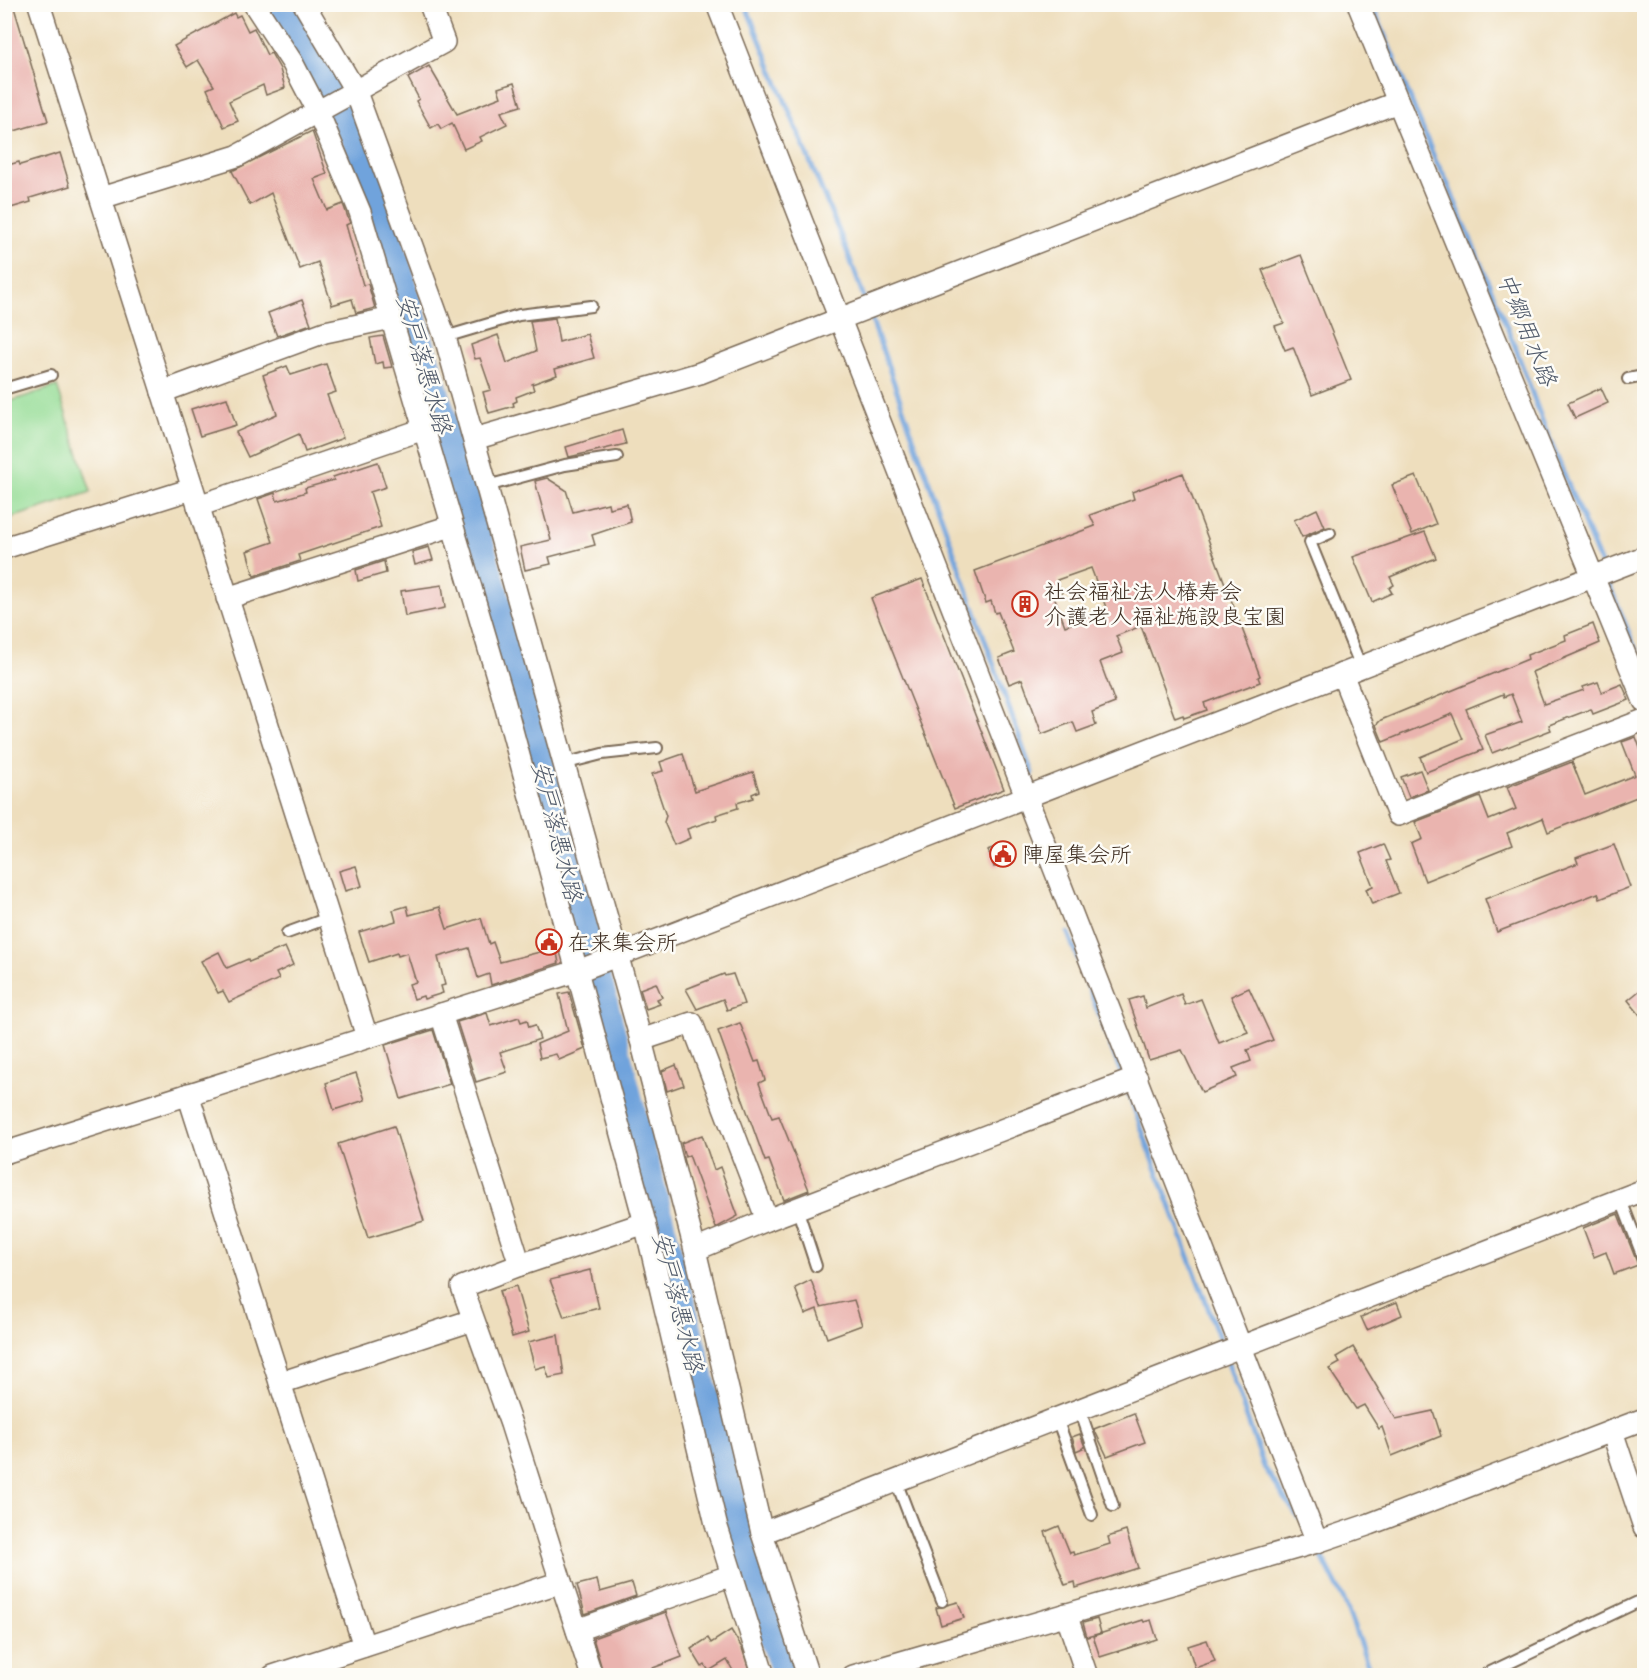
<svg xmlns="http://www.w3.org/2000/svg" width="1649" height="1680" font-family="'Shantell Sans','Klee One',sans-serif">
<rect width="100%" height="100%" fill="#fdfcf7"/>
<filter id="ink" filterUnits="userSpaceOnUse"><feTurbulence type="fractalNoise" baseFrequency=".0167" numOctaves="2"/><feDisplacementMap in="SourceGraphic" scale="12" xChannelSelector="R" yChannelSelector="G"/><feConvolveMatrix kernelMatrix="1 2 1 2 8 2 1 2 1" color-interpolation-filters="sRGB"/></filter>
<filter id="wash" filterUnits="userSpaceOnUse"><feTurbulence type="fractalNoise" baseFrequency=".008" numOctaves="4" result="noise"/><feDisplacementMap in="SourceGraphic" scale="24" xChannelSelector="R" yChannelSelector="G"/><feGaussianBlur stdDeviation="1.35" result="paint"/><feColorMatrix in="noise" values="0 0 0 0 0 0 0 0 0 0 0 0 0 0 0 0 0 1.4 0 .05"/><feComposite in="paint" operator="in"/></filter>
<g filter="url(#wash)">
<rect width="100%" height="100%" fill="#eedebd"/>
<!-- green -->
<path fill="#96dd97" stroke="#68845a" stroke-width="1.5" d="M57,386l34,106 -86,28v-117z"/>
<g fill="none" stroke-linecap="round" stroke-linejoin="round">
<!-- stream -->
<g stroke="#70a3dc" stroke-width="5">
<path d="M745,4l102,247 19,52"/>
<path d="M1372,4l64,158 8,13 72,174 27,74 60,146"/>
<path d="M869,312l163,461 -2,11"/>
<path d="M1606,577l38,93"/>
<path d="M1068,933l55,145"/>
<path d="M1126,1087l97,261"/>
<path d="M1226,1357l38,110 34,50"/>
<path d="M1317,1547l27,53 28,76"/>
</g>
<!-- river -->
<path stroke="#70a3dc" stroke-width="33" d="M279,4l78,134 164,552 206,801 62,185"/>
</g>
<g id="blocks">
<!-- building -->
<g fill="#eab4af" fill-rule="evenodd">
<path d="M4,4h9l35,117 -44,13z"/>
<path d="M234,13l2,4 4,-2 8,16 6,-3 13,27 4,-2 9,16 5,19 -19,7 -3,-10 -34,16 9,20 -14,6 -17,-38 7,-3 -16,-26 -11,7 -13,-21z"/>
<path d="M429,66l28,48 44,-17 -3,-9 16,-5 7,23 -20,6 6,12 -27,13 2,4 -18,8 -12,-26 -11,6 -3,-5 -7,4 -15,-27 3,-2 -11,-21z"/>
<path d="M312,131l15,43 -13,5 13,31 16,-6 7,19 -4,2 17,60 5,-1 7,24 -19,5 -4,-14 -20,6 -14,-43 -18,7 -29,-76 -21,12 -18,-34z"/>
<path d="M60,153l10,33 -40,12 1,4 -27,8v-44l15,-4 1,3z"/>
<path d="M1301,255l50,125 -39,15 -19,-48 -8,3 -10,-24 9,-3 -22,-53z"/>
<path d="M302,300l9,24 -34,12 -9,-23z"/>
<path d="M555,318l4,24 28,-8 7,24 -39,11 2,6 -25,9 2,6 -18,7 1,4 -4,2 1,3 -25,7 -6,-21 8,-2 -11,-32 -5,1 -4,-14 27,-10 9,28 29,-12 -6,-30z"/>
<path d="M383,336l9,31 -8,1 -1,-6 -8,2 -5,-26z"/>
<path d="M326,364l10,28 -9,3 16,43 -38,14 -6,-18 -51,23 -12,-25 41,-18 -14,-39 24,-9 4,9z"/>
<path d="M1601,388l7,15 -33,15 -7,-15z"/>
<path d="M227,398l9,27 -36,11 -9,-27z"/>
<path d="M622,430l4,14 -57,13 -3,-10z"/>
<path d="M378,462l8,25 -16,5 11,35 -83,28 2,6 -46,15 -7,-25 26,-9 -15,-43 17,-6 2,8 29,-9 -1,-4 29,-8 -1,-3z"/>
<path d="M1183,473l77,203 -2,1 2,5 -56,21 3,7 -23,8 -1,-3 -8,3 -34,-92 -25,10 7,17 -23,9 15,41 -23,9 4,13 -19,7 -4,-10 -31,12 -20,-55 -13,5 -10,-26 15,-6 -16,-40 -3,1 -4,-12 -5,2 -11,-32 120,-45 -5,-11 44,-16 -2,-7zM1091,568l16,42 -42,16 -11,-30 8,-3 -5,-13z"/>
<path d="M1416,476l20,48 -24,10 -20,-49z"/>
<path d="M547,478l19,12 7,22 35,-9 1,5 18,-4 4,18 -39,13 3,10 -46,12 2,7 -26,6 -5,-23 31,-7 -16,-59z"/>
<path d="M1317,509l8,18 -23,10 -8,-17z"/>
<path d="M1425,532l11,26 -46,19 4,8 -5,3 3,5 -20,9 -19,-45z"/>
<path d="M429,547l4,13 -18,5 -3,-13z"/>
<path d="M384,561l2,12 -28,8 -2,-11z"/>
<path d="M922,579l82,210 -49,19 -84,-210z"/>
<path d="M442,585l3,23 -40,8 -4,-25z"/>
<path d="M1593,624l7,19 -68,29 12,32 40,-14 -1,-3 15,-5 4,10 20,-8 7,16 -36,14 -2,-5 -42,16 2,5 -59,23 -7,-18 37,-13 -11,-28 -7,3 -1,-3 -37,15 17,41 -57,22 -6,-15 43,-18 -11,-25 -69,28 -7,-17 5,-5 147,-61 -1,-4 39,-15 -1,-5z"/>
<path d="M1636,737l8,22v39l-2,-3 -94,37 -5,-14 -36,15 5,13 -87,35 -14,-37 11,-5 -7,-17 65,-25 9,23 27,-11 -9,-22 65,-25 13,33 50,-20 -13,-33z"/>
<path d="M683,754l12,37 58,-19 6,19 -7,3 1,4 -16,5 1,5 -22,7 1,4 -30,10 3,9 -16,7 -10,-23 2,-6 -14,-42 11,-3 -3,-9z"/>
<path d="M1420,770l8,20 -19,7 -8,-20z"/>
<path d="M1009,843l6,17 -21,7 -6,-17z"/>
<path d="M1383,844l7,16 -4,1 13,32 -27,11 -6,-15 7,-3 -13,-33z"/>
<path d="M1614,844l16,43 -30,12 -2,-6 -101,39 -12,-33 93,-36 -2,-5z"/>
<path d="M356,866l6,20 -17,5 -6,-20z"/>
<path d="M407,906l2,9 31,-8 7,22 34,-11 8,26 4,-2 7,20 56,-14 3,15 -68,22 -2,-11 -11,4 -9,-30 -31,9 7,28 -4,1 2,7 -19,6 -1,-3 -9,3 -5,-15 7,-2 -9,-29 -9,3 -1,-3 -28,9 -10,-30 37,-11 -3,-11z"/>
<path d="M285,947l8,18 -17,8 3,6 -50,23 -6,-11 -5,2 -17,-32 18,-9 8,16 21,-9 1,3z"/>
<path d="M724,974l1,2 8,-2 11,30 -17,6 -4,-11 -26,10 -11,-20z"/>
<path d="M656,983l6,14 -5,2 3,5 -14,5 -6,-20z"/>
<path d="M1644,987v33l-16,-20z"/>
<path d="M1249,988l24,52 -26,10 4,11 -18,7 4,9 -35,15 -20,-42 -33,10 -20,-60 14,-4 3,12 35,-14 4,11 16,-6 18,44 29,-11 -17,-36z"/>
<path d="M569,992l16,57 -26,11 -3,-6 -16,4 -3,-14 31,-13 -9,-37z"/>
<path d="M487,1013l4,13 28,-9 2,5 6,-2 2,7 6,-2 5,14 -40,13 7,20 -31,10 -19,-60z"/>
<path d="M740,1023l15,39 4,-1 6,19 -6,3 13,35 7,-2 30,74 -25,10 -15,-40 -4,1 -47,-130z"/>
<path d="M433,1030l17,54 -49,15 -16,-54z"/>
<path d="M676,1065l8,20 -17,6 -5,-20z"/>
<path d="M356,1073l9,27 -31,10 -8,-27z"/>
<path d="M394,1126l30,95 -56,17 -30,-94z"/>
<path d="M702,1135l12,35 6,-3 18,49 -22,12 -27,-73 -4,2 -4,-14z"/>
<path d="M1618,1214l20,51 -24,9 -8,-22 -12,5 -11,-29z"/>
<path d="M590,1270l9,38 -35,9 -14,-37z"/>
<path d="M811,1280l10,27 33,-7 8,25 -35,13 -10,-29 -12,5 -10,-26z"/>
<path d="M516,1286l13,46 -17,5 -13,-46z"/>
<path d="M1397,1302l5,13 -35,15 -6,-13z"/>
<path d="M558,1335l6,40 -15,3 -4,-12 -10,3 -7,-27z"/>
<path d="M1353,1347l43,72 37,-8 8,25 -49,20 -10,-29 -3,2 -15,-24 -8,4 -27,-40 11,-6 -4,-6z"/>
<path d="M1134,1413l11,29 -38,14 -13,-27z"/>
<path d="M1080,1434l5,13 -9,4 -4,-14z"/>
<path d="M1059,1526l11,27 3,-1 1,3 36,-11 -2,-7 18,-6 12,37 -62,20 -1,-6 -10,3 -20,-53z"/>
<path d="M597,1580l3,12 32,-9 4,13 -51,18 -8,-29z"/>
<path d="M958,1602l6,16 -23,7 -5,-17z"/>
<path d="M666,1612l16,45 -50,19h-28l-11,-38z"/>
<path d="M1097,1619l4,14 -14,4 -4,-14z"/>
<path d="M1143,1620l1,2 7,-2 6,19 -57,18 -7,-21z"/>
<path d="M731,1630l11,18 7,22 -13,6 -9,-16 -18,11 -4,-6 -3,2 -11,-18 17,-11 3,5z"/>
<path d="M1207,1640l8,21 -20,7 -7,-22z"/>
</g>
</g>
</g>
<g filter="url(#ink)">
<use href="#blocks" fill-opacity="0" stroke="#7a6956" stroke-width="1.5"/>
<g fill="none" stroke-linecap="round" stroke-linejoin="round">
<!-- lane casing -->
<g stroke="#7a6956" stroke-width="14">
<g id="lane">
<path d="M445,337l74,-22 72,-9"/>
<path d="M1628,379l16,-3"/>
<path d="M4,389l47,-14"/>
<path d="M487,486l78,-21 52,-8"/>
<path d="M1330,533l-20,9 51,125"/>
<path d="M563,764l39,-10 55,-6"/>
<path d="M287,933l41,-15"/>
<path d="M1621,1200l23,60"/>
<path d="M797,1208l19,58"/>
<path d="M1080,1410l33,96"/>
<path d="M1057,1419l35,96"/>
<path d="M896,1481l46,120"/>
<path d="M1482,1676l162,-77"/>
</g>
</g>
<!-- street casing -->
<g stroke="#7a6956" stroke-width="24">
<g id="street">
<path d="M39,4l328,1033"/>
<path d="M254,4l38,58 26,50 42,100 142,481 143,530 -125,42 -58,22 49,137 50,158 -288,94"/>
<path d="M304,4l52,88 89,245 196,703 54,210 67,283 46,143"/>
<path d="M717,4l600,1538"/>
<path d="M1358,4l286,697"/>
<path d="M101,198l136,-42 207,-114 -14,-38"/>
<path d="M162,392l163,-60 67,-14"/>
<path d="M474,439l226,-66 698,-271"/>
<path d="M198,506l226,-77"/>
<path d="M4,548l188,-59"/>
<path d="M227,598l224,-72"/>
<path d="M1342,674l56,141 246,-95"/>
<path d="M441,1014l79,251"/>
<path d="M641,1040l51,-17 75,197"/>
<path d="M188,1094l176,552"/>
<path d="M4,1153l579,-184 1061,-412"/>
<path d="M645,1223l71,301 48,152"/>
<path d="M695,1250l72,-30 370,-142"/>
<path d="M280,1383l193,-63"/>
<path d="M1644,1419l-32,12 32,96"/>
<path d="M762,1533l882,-343"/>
<path d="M561,1582l31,94"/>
<path d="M1066,1614l21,62"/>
<path d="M577,1630l155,-55"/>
<path d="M853,1676l464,-134 53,-18 242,-93"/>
</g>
</g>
<!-- lane -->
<use href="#lane" stroke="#fff" stroke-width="10"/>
<!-- street -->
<use href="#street" stroke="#fff" stroke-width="21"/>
</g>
</g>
<!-- icons -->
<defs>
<g id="building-ring" transform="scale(1.35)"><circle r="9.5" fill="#fdfcf7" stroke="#c8321e" stroke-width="1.5"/><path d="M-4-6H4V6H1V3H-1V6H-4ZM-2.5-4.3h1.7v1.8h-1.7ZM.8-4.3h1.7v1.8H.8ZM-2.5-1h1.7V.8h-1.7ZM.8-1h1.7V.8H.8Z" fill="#c8321e"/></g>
<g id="civic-ring" transform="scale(1.35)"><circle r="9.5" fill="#fdfcf7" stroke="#c8321e" stroke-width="1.5"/><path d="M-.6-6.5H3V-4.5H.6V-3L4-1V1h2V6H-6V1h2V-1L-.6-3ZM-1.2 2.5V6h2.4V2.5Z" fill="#c8321e"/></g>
</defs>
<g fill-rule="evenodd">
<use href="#building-ring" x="1025" y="604"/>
<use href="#civic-ring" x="1003" y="854"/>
<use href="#civic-ring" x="549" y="942"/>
</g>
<g text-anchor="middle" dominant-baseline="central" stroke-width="5" stroke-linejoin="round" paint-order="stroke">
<!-- poi labels -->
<g font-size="22" fill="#3b2a1e" stroke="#fdfcf7" text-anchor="start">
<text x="1044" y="591">社会福祉法人椿寿会<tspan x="1044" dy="25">介護老人福祉施設良宝園</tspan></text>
<text x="1022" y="854">陣屋集会所</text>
<text x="568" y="942">在来集会所</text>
</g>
<!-- water labels -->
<g font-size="24" font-style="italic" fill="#505a6a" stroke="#fdfcf7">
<text transform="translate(1527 329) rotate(68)">中郷用水路</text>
<text transform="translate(424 364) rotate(74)">安戸落悪水路</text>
<text transform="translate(557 831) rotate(76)">安戸落悪水路</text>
<text transform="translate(678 1302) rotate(76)">安戸落悪水路</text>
</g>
</g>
<!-- margin -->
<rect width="1649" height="1680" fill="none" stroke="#fdfcf7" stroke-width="24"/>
</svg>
